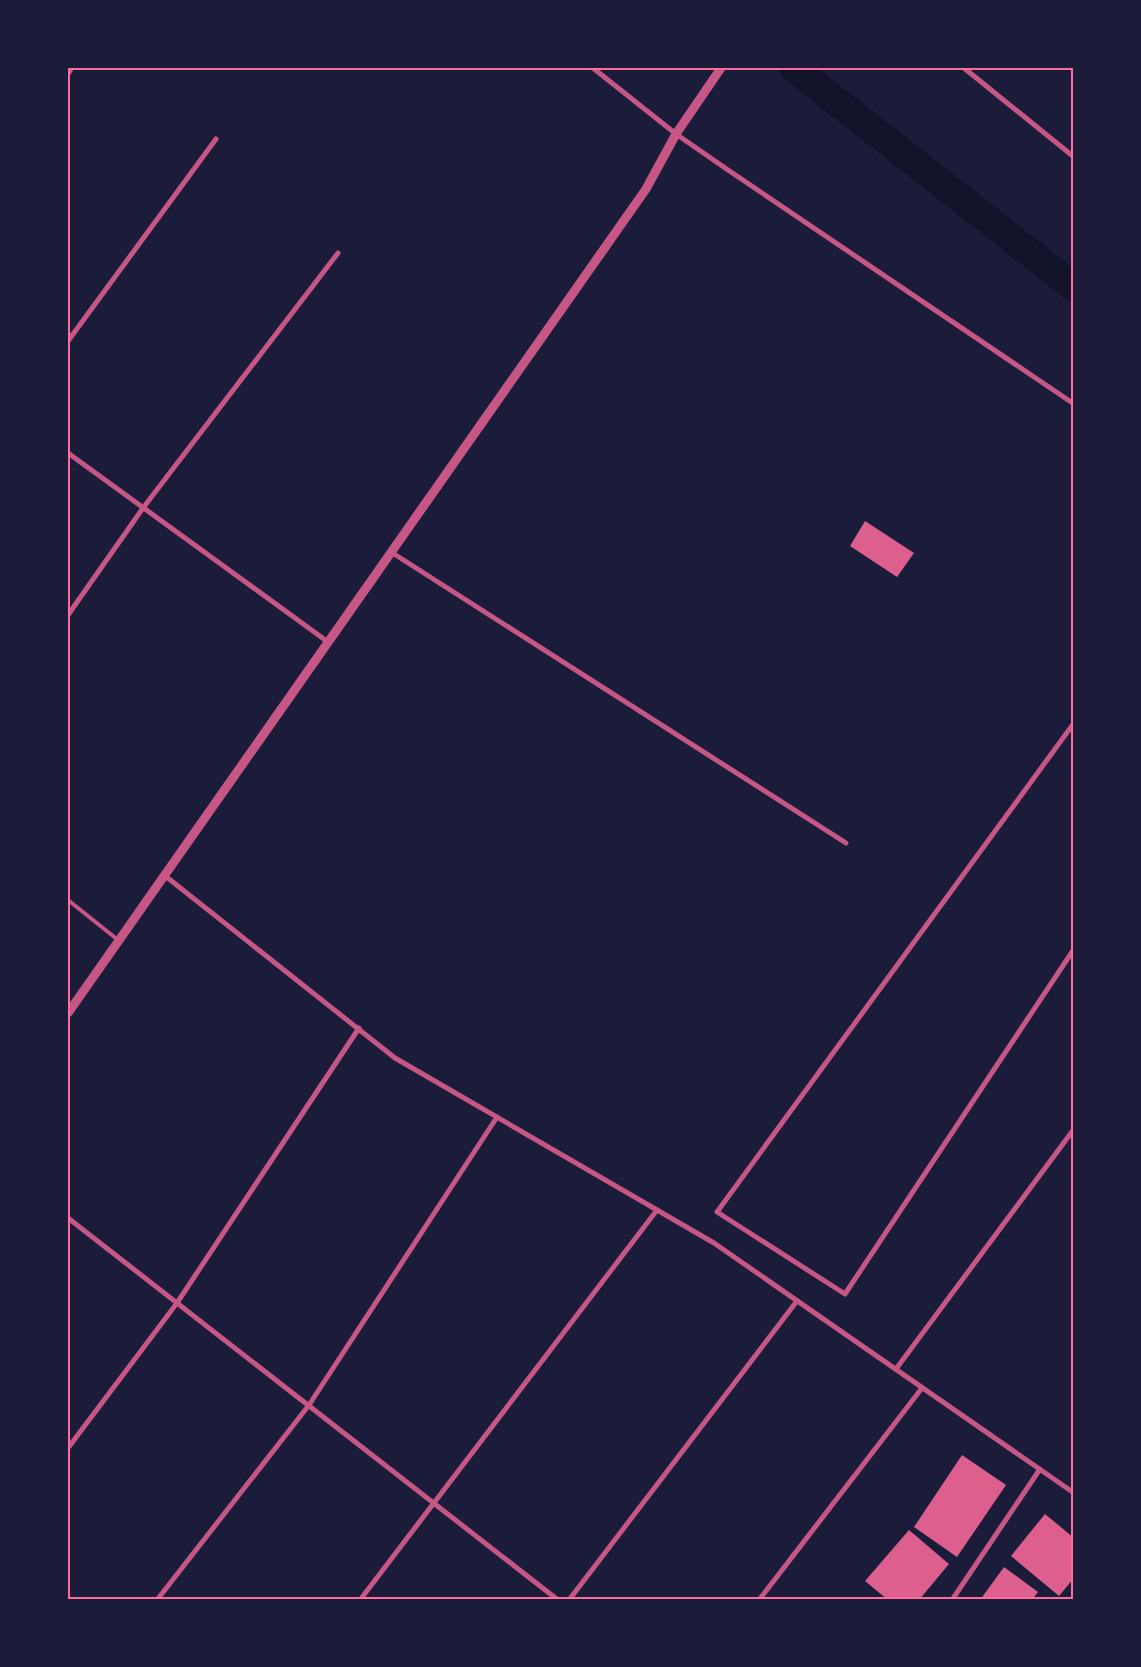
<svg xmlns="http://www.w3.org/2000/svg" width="1141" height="1667" font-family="Karla,sans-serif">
<rect width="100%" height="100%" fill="#1b1b3a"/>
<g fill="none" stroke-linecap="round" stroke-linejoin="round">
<!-- canal -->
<path stroke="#12122b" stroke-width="29" d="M794,68l280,219"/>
</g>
<!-- building -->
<g fill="#dd5f8e">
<path d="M865,521l49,32 -17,24 -47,-31z"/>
<path d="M962,1455l44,30 -49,72 -43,-30z"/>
<path d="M1045,1514l29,24v40l-15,18 -48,-40z"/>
<path d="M909,1530l40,34 -30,36h-31l-23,-19z"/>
<path d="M1004,1567l34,25 -6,8h-52z"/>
</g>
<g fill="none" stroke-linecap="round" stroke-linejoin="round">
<!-- service -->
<path stroke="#c65784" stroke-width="4" d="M68,900l50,40"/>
<!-- minor -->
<g stroke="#c65784" stroke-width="5">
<path d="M593,68l83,66 52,36 346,234"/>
<path d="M964,68l110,89"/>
<path d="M68,74l3,-5"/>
<path d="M68,341l148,-202"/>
<path d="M68,453l260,189"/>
<path d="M391,552l455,291"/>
<path d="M68,615l75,-107 195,-255"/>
<path d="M1074,723l-357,489 128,82 229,-345"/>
<path d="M164,875l231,183 319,185 360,250"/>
<path d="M68,1218l490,382"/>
<path d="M896,1369l178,-240"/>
<path d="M68,1448l109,-145 182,-275"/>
<path d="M157,1600l152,-195 188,-288"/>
<path d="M360,1600l297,-390"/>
<path d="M569,1600l228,-299"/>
<path d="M759,1600l163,-212"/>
<path d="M952,1600l88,-131"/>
</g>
<!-- tertiary -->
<path stroke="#c65784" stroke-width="9" d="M68,1013l578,-824 30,-55 45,-66"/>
</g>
<!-- border -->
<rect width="1141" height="1667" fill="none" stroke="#1b1b3a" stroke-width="138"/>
<rect x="69" y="69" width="1003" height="1529" fill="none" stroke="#ff6b9d" stroke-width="2"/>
</svg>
